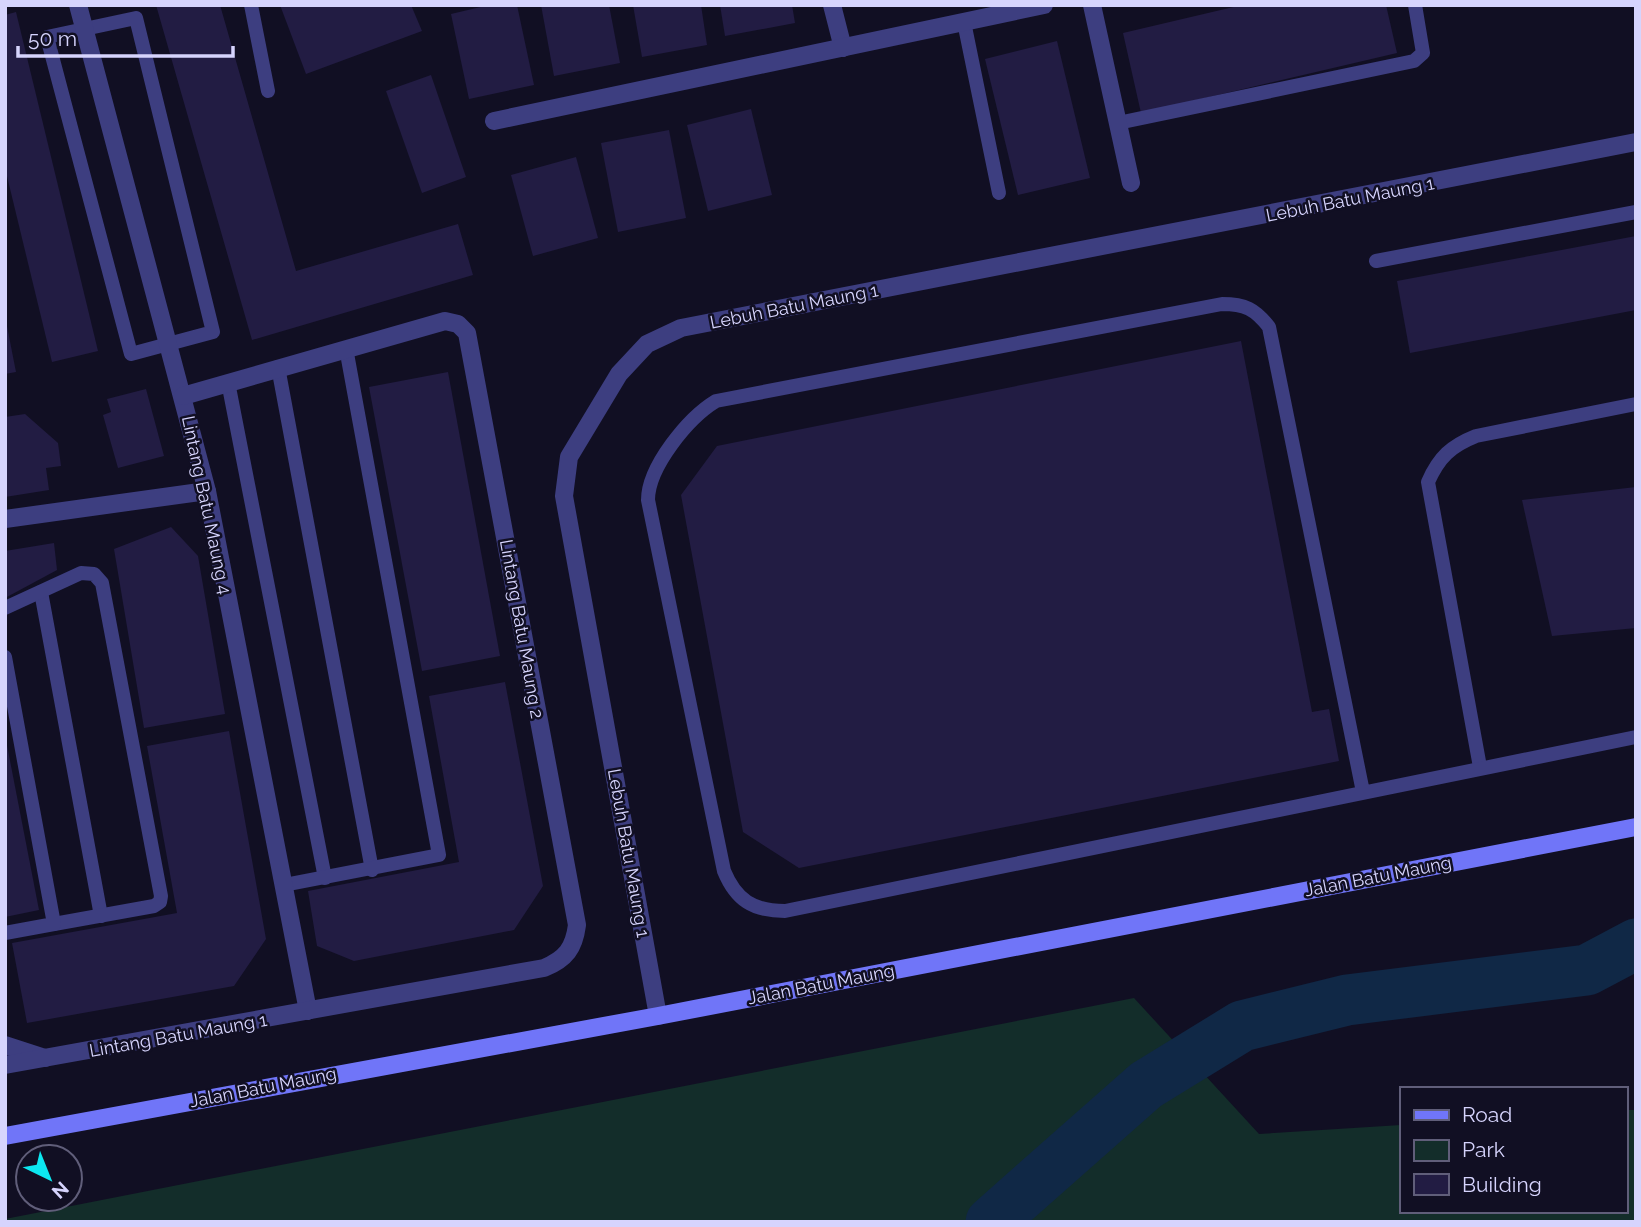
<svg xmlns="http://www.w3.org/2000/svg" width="1641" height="1227" font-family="Raleway,sans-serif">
<rect width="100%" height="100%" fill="#110f23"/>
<!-- green -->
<path fill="#132d2a" d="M1134,998l125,136 142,-9v86h224v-101h11v112h-1631v-3z"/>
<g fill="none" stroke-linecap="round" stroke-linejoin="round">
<!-- river -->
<path stroke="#102846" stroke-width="51" d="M991,1222l155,-137 96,-59 105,-26 240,-30 49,-26"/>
</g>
<!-- building -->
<g fill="#221c43">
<path d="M156,5h64l76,266 162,-47 15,51 -221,65z"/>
<path d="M280,5h131l11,26 -116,43z"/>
<path d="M489,5h28l17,80 -65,14 -18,-85z"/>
<path d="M541,5h68l11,58 -66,13z"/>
<path d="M633,5h68l6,40 -65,12z"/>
<path d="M720,5h72l3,18 -70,13z"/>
<path d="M1242,5h144l11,48 -256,60 -18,-80z"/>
<path d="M16,12l82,339 -46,11 -47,-194v-153z"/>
<path d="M1057,41l33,137 -72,17 -33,-136z"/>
<path d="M431,75l35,102 -44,16 -36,-102z"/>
<path d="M751,109l21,86 -64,16 -21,-86z"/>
<path d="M669,130l17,88 -68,14 -17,-89z"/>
<path d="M576,157l22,81 -65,18 -22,-81z"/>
<path d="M1636,236v74l-226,43 -13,-72z"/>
<path d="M5,316l11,56 -11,2z"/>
<path d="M1241,341l71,371 17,-3 10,52 -540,107 -56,-36 -62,-337 36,-49z"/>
<path d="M448,372l52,284 -78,15 -53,-284z"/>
<path d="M146,389l18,67 -46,12 -15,-53 8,-3 -4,-13z"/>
<path d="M25,414l33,29 3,23 -15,2 3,22 -44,7v-80z"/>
<path d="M1636,487v141l-84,8 -30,-136z"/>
<path d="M171,527l27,29 27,158 -81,14 -30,-179z"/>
<path d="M54,543l3,27 -52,28v-47z"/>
<path d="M505,682l38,204 -29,44 -160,31 -37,-15 -9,-55 151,-29 -30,-166z"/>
<path d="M229,731l37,208 -32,47 -207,37 -15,-80 165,-30 -30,-167z"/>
<path d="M5,735l34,175 -34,7z"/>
</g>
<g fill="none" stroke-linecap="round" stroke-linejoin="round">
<!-- lane -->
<g stroke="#3d3e80" stroke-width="14">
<path d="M251,5l17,86"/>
<path d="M136,18l77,314 -82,22 -84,-317z"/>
<path d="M964,22l35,171"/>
<path d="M1118,123l296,-62 9,-8 -8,-48"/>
<path d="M1376,261l260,-49"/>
<path d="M278,367l94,503"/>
<path d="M228,382l97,496"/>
<path d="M41,592l60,324"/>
<path d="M5,608l76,-35 13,1 8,9 59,313 -1,6 -6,4 -100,18"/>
<path d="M5,657l49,267 -49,9"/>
<path d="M1480,767l-52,-285c11,-25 23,-36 48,-46l160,-32"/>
<path d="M1363,792l-94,-465c-14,-18 -24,-23 -47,-23l-506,97c-28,17 -68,66 -68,99l76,371c12,29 29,40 61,40l851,-174"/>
<path d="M284,885l155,-30 -93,-507"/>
</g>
<!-- street -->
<g stroke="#3d3e80" stroke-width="18">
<path d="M78,5l129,486 101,520"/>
<path d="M832,5l11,43"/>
<path d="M1092,5l39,178"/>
<path d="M494,121l550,-116"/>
<path d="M5,519l202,-28"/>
<path d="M658,1016l-94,-520 5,-39 50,-83 28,-30 34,-16 955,-186"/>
<path d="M5,1045l40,13"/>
<path d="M5,1065l539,-97c22,-9 30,-20 33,-43l-110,-592 -9,-9 -13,-3 -262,75"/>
</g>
<!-- secondary -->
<path stroke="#7075f8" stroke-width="18" d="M5,1136l653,-120 978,-189"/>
</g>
<g text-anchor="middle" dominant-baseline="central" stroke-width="5" stroke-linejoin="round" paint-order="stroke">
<!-- street labels -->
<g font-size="18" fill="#d6d4fd" stroke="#110f23">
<text transform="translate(1350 199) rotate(-11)">Lebuh Batu Maung 1</text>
<text transform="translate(794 306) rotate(-11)">Lebuh Batu Maung 1</text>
<text transform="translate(207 505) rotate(78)">Lintang Batu Maung 4</text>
<text transform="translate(522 629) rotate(80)">Lintang Batu Maung 2</text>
<text transform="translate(629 853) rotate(80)">Lebuh Batu Maung 1</text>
<text transform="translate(1378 876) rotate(-11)">Jalan Batu Maung</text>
<text transform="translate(821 984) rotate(-11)">Jalan Batu Maung</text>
<text transform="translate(178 1035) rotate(-10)">Lintang Batu Maung 1</text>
<text transform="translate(263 1087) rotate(-11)">Jalan Batu Maung</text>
</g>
</g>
<!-- border -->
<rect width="1641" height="1227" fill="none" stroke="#d6d4fd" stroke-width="14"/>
<!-- legend -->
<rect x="1400" y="1087" width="228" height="126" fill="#110f23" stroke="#605e7a" stroke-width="2"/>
<rect x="1414" y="1110" width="35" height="10" fill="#7075f8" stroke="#605e7a" stroke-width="2"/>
<text x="1462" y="1122" font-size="21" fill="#d6d4fd">Road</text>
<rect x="1414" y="1140" width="35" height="21" fill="#132d2a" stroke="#605e7a" stroke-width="2"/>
<text x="1462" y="1157" font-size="21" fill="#d6d4fd">Park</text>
<rect x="1414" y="1174" width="35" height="21" fill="#221c43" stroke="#605e7a" stroke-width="2"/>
<text x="1462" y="1192" font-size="21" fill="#d6d4fd">Building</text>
<!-- north arrow -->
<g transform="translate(49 1178) rotate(137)"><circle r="33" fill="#110f23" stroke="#605e7a" stroke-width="2"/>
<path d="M0-5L12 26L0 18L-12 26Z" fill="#0ce7f0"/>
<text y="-10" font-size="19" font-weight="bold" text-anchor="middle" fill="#d6d4fd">N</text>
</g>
<!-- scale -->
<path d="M18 46v10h215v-10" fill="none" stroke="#d6d4fd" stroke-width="3.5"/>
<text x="28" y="46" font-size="21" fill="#d6d4fd" stroke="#110f23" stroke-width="5" paint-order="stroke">50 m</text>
</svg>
